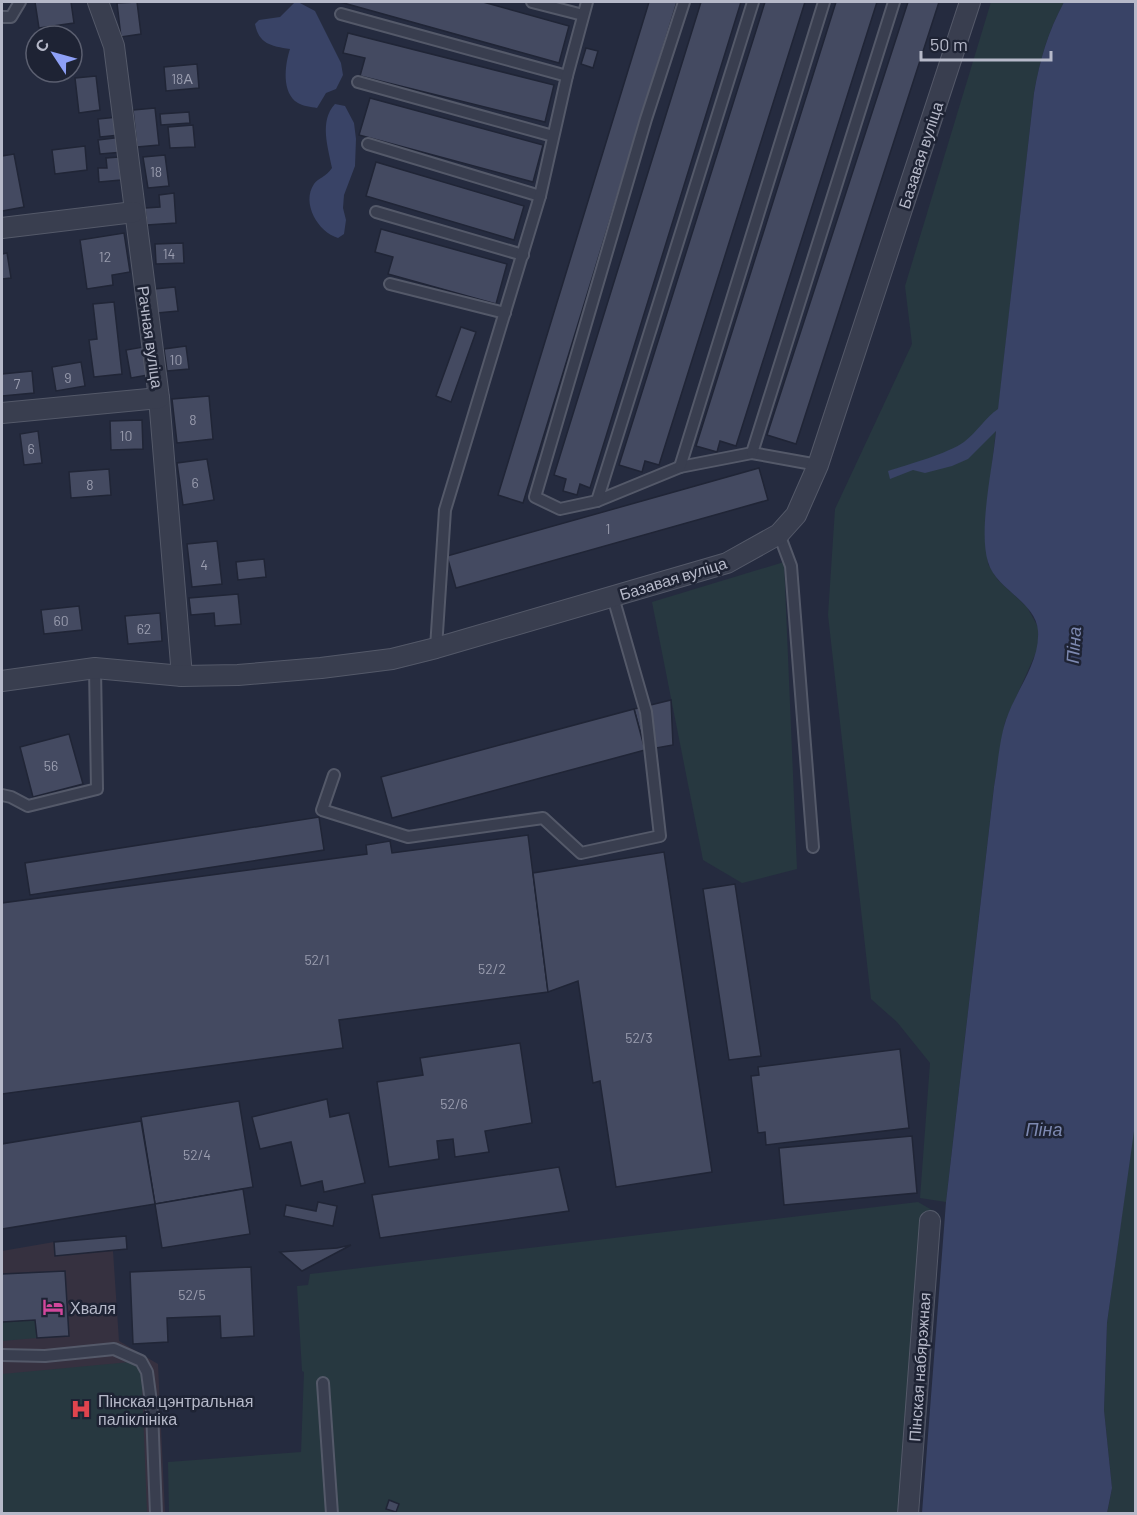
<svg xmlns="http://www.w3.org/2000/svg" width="1137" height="1515" font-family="Barlow,sans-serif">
<rect width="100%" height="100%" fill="#252b3f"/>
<!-- medical -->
<path fill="#363140" d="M126,1236l1,13 -14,2 6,90 39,23 7,149 -163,1v-263l52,-9z"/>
<!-- green -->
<g fill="#273840">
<path d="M991,2h73c-16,30 -24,57 -30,91l-48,425 2,46 10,16 29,27 11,20v21l-33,74 -11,65 -48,415 -26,-4 10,-135 -33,-41 -26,-23 -43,-384 7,-106 77,-165 -7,-58z"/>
<path d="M784,562l13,307 -55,14 -39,-23 -51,-258z"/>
<path d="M1135,1117v396l-28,1 5,-26 -8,-78 3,-87z"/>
<path d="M918,1202l21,12 -24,299h-746l-1,-51 133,-10 3,-80 -2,-1 -5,-85 11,-1 2,-11z"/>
<path d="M35,1320l2,18 -35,3v-19z"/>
<path d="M141,1361l6,152 -145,1v-140z"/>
</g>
<!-- water -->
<g fill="#394366">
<path d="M295,2h3l17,9 26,52 2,12 -7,14 -10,4 -9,15c-6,-1 -14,-2 -19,-5 -17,-10 -13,-39 -8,-54 -19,-3 -31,-5 -35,-25l4,-4 21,-3z"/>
<path d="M1064,2h72v1115l-29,206 -3,87 8,78 -5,25h-185l24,-311 48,-415c4,-22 5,-46 12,-67 10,-30 34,-57 32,-89 -2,-30 -42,-41 -50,-69 -10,-33 5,-95 8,-131l-28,28 -16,7 -27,7 -12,-3 -23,9 -2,-8c19,-6 61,-18 76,-29 13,-10 21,-24 34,-33l36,-316c6,-34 14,-61 30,-91z"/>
<path d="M335,104l10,2 9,17 2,16 -1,27 -11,29 -1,13 3,12 -2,14 -6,4c-20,-6 -37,-35 -24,-54 4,-6 12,-7 18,-16 -4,-21 -13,-47 3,-64z"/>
</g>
<!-- building -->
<g fill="#444a61" stroke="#202536" stroke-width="1.5">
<path d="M35,2h36l3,21 -35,5z"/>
<path d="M137,2l4,32 -20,3 -4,-34z"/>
<path d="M340,2h143l86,24 -10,37z"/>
<path d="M649,2h28l-154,501 -25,-8z"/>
<path d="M701,2h40l-151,486 -10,-4 -3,11 -14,-4 3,-12 -12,-4z"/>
<path d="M765,2h40l-146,463 -14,-4 -3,11 -23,-7z"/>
<path d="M836,2h41l-141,444 -16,-5 -3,11 -21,-6z"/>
<path d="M908,2h31l-143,442 -29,-9z"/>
<path d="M348,33l206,52 -9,37 -185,-46 5,-18 -22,-5z"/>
<path d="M586,48l12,3 -5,17 -12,-4z"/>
<path d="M197,64l2,24 -33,3 -2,-24z"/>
<path d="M96,76l4,34 -21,3 -4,-35z"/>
<path d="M370,98l173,47 -10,37 -174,-47z"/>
<path d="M155,108l4,37 -22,2 -4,-37z"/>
<path d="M189,112l1,11 -29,2 -1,-11z"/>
<path d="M118,117l2,18 -20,2 -2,-18z"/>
<path d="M193,125l2,22 -25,1 -2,-21z"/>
<path d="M122,137l2,15 -24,2 -2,-14z"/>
<path d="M85,146l2,24 -32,4 -3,-24z"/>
<path d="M14,154l10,53 -22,4v-55z"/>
<path d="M165,155l4,31 -21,2 -5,-31z"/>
<path d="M119,157l2,23 -22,2 -1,-14h9l-1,-10z"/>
<path d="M376,162l148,44 -10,34 -148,-44z"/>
<path d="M174,193l2,30 -29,2 -2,-17 15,-1 -1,-12z"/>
<path d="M381,229l126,35 -11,40 -108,-30 5,-17 -18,-5z"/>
<path d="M124,233l6,39 -18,3 1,10 -26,4 -7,-49z"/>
<path d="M183,243l1,20 -28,1 -1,-20z"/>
<path d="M7,253l4,25 -9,1v-25z"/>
<path d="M175,287l3,24 -21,2 -3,-24z"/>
<path d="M114,302l8,72 -28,3 -5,-37 8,-1 -4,-35z"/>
<path d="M461,327l15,5 -25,70 -15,-6z"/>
<path d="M186,346l3,23 -22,2 -3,-22z"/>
<path d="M143,347l5,28 -17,3 -5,-28z"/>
<path d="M81,362l4,24 -29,5 -4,-24z"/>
<path d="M32,371l2,22 -32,3v-22z"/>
<path d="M209,396l4,43 -36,4 -5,-44z"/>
<path d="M142,420l1,29 -32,1 -1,-29z"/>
<path d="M38,431l4,32 -18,2 -4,-31z"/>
<path d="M207,459l7,41 -31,5 -6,-42z"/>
<path d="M759,468l9,32 -312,88 -9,-32z"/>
<path d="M109,469l2,26 -40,3 -2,-26z"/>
<path d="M217,541l5,43 -30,3 -5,-43z"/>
<path d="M264,559l2,18 -28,3 -2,-18z"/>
<path d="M238,594l3,30 -26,2 -1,-13 -23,2 -2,-17z"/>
<path d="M79,606l3,24 -38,4 -3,-24z"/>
<path d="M160,613l2,28 -34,3 -3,-28z"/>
<path d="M671,700l2,45 -28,5 -11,-41z"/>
<path d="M634,709l11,41 -253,68 -11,-41z"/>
<path d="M69,734l14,50 -50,13 -13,-50z"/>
<path d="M319,817l5,33 -294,45 -5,-32z"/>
<path d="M528,835l20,157 -209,28 4,28 -341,46v-191l365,-49 -1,-9 24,-4 2,12z"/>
<path d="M664,852l48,320 -96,15 -16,-106 -7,2 -15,-102 -30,11 -15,-119z"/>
<path d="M735,884l26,172 -32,4 -26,-171z"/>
<path d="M520,1043l12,80 -47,8 4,21 -34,5 -2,-18 -16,2 2,18 -50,8 -12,-85 46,-7 -3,-17z"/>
<path d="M900,1049l9,79 -143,17 -1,-13 -7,1 -7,-57 8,-1 -1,-8z"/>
<path d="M327,1099l3,18 19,-4 16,70 -41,9 -2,-11 -21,5 -10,-44 -31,7 -8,-32z"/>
<path d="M239,1101l14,86 -98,17 -14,-87z"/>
<path d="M141,1121l14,83 -153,25v-85z"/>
<path d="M912,1136l5,57 -133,12 -5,-57z"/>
<path d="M559,1167l10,44 -189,27 -8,-43z"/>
<path d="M243,1189l7,45 -88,14 -7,-44z"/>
<path d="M318,1202l19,4 -4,20 -49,-10 2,-11 30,6z"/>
<path d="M126,1236l1,13 -72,7 -1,-14z"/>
<path d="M351,1245l-49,26 -22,-19 57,-4z"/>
<path d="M251,1267l3,69 -33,2 -1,-22 -53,2 1,24 -35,2 -3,-72z"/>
<path d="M65,1271l4,65 -32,2 -2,-18 -33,2v-48z"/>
<path d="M389,1500l10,4 -3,8 -10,-3z"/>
</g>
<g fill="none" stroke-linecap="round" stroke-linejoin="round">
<!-- lane casing -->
<g stroke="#545969" stroke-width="14">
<g id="lane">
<path d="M532,2l51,13"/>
<path d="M684,2l-38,117 -111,378 25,12 37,-8 83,-34 72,-14 66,12"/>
<path d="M341,14l226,62"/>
<path d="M2,17h9l9,-15"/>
<path d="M358,82l195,54"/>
<path d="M368,144l172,52"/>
<path d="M376,212l147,43"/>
<path d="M390,284l115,29"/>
<path d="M752,453l142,-451"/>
<path d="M680,467l144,-465"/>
<path d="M597,501l156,-499"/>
<path d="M779,534l12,32 22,281"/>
<path d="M436,648l9,-138 95,-314 27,-120 20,-74"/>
<path d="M334,775l-12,35 86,27 135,-19 38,35 79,-17 -14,-124 -33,-115"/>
<path d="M2,795l9,2 17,9 69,-17 -2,-121"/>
<path d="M2,1355l43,1 69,-7 27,12 6,11 5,38 4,104"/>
<path d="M323,1383l9,131"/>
</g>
</g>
<!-- street casing -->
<g stroke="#545969" stroke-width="22">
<g id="street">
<path d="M98,2l16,44 45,352 23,278"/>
<path d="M2,228l132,-16"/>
<path d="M2,413l157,-15"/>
<path d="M2,681l93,-13 87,8 56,-1 83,-7 71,-9 44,-11 291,-85 52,-29 17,-19 22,-50 152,-463"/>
<path d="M908,1514l22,-293"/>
</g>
</g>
<!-- lane -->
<use href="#lane" stroke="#393e4f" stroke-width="10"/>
<!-- street -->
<use href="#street" stroke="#393e4f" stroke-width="20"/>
</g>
<!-- icons -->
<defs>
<g id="hotel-bare" transform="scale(1.62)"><path d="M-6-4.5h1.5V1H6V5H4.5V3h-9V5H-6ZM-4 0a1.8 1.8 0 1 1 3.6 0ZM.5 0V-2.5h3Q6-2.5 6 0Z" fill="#d1479c" stroke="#1e2334" stroke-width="2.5" paint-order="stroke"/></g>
<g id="hospital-bare" transform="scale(1.62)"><path d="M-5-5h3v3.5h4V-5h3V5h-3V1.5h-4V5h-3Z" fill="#e0444e" stroke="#1e2334" stroke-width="2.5" paint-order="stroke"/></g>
</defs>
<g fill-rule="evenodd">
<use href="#hotel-bare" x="53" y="1307"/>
<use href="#hospital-bare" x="81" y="1409"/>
</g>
<g text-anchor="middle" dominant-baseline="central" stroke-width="5" stroke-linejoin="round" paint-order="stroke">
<!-- number labels -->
<g font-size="14" fill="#9a9daf">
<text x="182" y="78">18А</text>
<text x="156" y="171">18</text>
<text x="169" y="253">14</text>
<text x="105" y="256">12</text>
<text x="176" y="359">10</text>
<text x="68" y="377">9</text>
<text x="17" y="383">7</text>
<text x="193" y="419">8</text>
<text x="126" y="435">10</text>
<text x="31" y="448">6</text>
<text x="195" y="482">6</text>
<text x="90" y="484">8</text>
<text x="608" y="528">1</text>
<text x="204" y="564">4</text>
<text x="61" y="620">60</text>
<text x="144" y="628">62</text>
<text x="51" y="765">56</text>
<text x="317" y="959">52/1</text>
<text x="492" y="968">52/2</text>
<text x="639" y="1037">52/3</text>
<text x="454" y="1103">52/6</text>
<text x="197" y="1154">52/4</text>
<text x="192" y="1294">52/5</text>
</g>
<!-- street labels -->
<g font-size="16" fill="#b6b9c9" stroke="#1e2334">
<text transform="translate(920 155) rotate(-72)">Базавая вуліца</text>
<text transform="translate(151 337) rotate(82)">Рачная вуліца</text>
<text transform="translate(673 578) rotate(-17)">Базавая вуліца</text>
<text transform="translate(919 1367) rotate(-86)">Пінская набярэжная</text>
</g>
<!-- poi labels -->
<g font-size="16" fill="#b6b9c9" stroke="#1e2334" text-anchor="start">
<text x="70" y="1307">Хваля</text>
<text x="98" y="1400">Пінская цэнтральная<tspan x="98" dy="18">паліклініка</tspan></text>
</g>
<!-- water labels -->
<g font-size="18" font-style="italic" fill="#7d89b1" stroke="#1e2334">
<text transform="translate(1073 645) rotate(-86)">Піна</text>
<text x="1044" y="1129">Піна</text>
</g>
</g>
<!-- border -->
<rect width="1137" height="1515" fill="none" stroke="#b6b9c9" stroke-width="6"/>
<!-- north arrow -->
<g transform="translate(54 54) rotate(306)"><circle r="28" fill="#1e2334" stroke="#5b5f70" stroke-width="1.5"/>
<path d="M0-4.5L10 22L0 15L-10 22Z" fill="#8ea0f6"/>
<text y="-9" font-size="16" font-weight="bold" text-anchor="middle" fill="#b6b9c9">С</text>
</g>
<!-- scale -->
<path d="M921 51v9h130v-9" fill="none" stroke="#b6b9c9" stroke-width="3"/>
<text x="930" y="51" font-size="18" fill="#b6b9c9" stroke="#1e2334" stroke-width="4.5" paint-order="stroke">50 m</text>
</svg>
